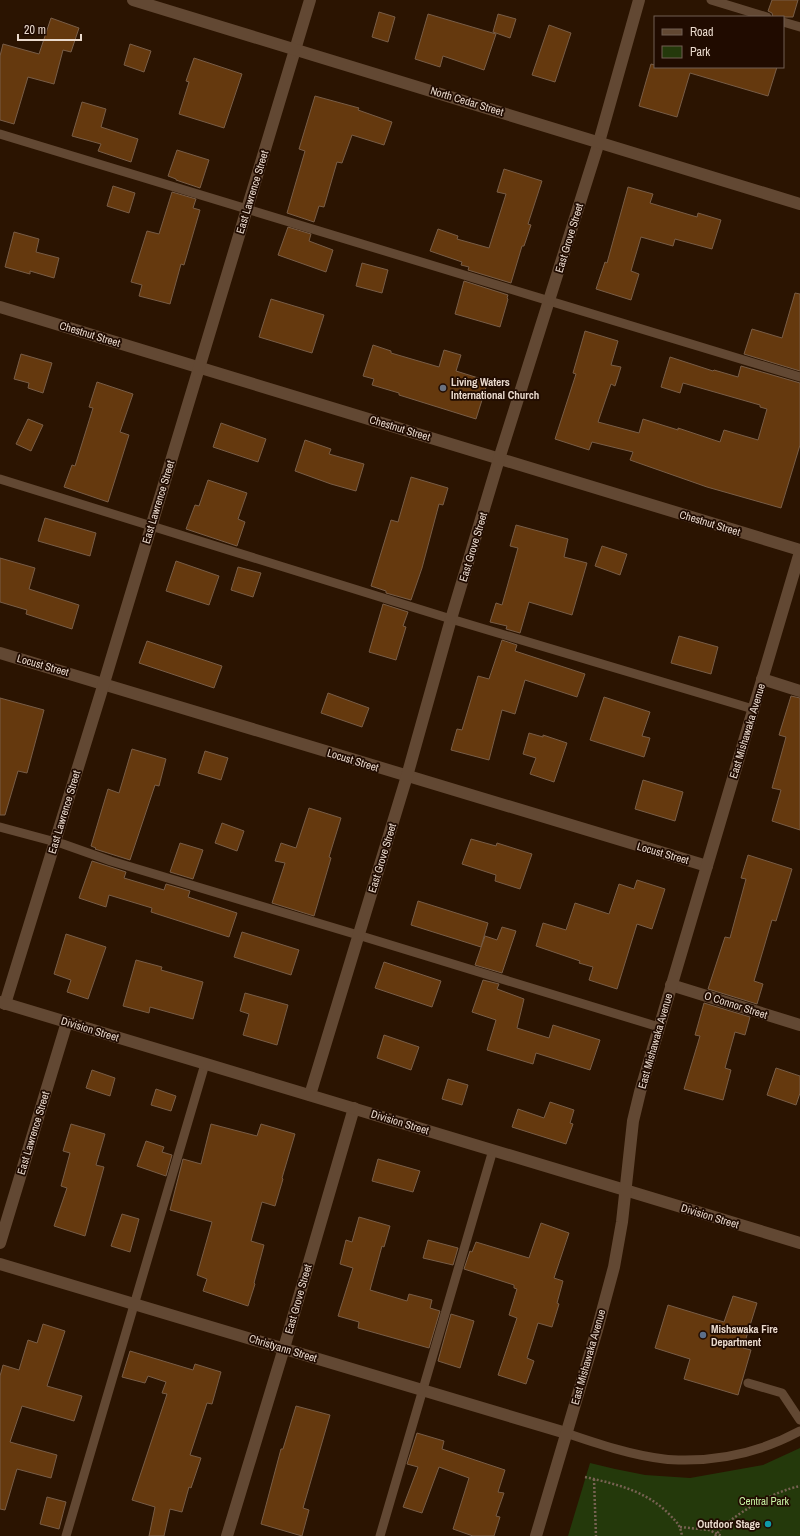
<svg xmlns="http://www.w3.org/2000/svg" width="800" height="1536" font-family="'Archivo Narrow',sans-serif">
<rect width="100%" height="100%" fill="#2b1401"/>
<!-- green -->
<path fill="#24390b" d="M800,1448v88h-232l22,-73 25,6 30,6 45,3 73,-13z"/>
<!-- building -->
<g fill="#65390e" stroke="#785d47">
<path d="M772,0h26l-5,17h-20l-1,-4 -4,-2z"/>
<path d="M379,12l16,5 -7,25 -16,-5z"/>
<path d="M428,14l68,20 -12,36 -41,-14 -3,11 -25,-8z"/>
<path d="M498,14l18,5 -6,19 -17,-6z"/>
<path d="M51,18l28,10 -8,24 -8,-2 -9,34 -26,-7 -14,47 -14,-4v-64l3,-12 36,10z"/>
<path d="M549,25l22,8 -16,49 -23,-7z"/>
<path d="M130,44l21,7 -7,21 -20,-7z"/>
<path d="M194,58l48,16 -18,54 -45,-14 10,-32 -3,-1z"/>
<path d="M651,64l4,1v2h122l-9,29 -78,-23 -13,44 -38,-11z"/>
<path d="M315,96l44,12 -1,2 34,12 -8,23 -32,-10 -10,28 -5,-1 -13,45 -5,-1 -5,16 -27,-9 18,-62 -6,-2z"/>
<path d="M82,102l24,7 -5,18 37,12 -7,23 -33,-11 3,-7 -29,-8z"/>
<path d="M177,150l32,10 -9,28 -24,-8v-1l-8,-3z"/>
<path d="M504,169l38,12 -14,43 3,1 -7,21h-2l-11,37 -43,-13 1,-3 -8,-2 1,-3 -32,-11 8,-22 20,7 -1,3 32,9 17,-54 -9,-2z"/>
<path d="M113,186l22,7 -6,20 -22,-7z"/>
<path d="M628,187l25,7 -3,9 47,14 1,-4 23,7 -9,29 -37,-10 -2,7 -32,-9 -10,34 8,3 -8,26 -35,-11 9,-27 2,1z"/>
<path d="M172,192l24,7 -3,9 7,2 -16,55 -3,-1 -11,40 -31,-8 3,-11 -11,-3 16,-51 12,3z"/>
<path d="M288,227l23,7 -2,7 24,9 -7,22 -48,-17z"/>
<path d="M14,232l25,7 -3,13 23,6 -5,20 -24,-7v3l-25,-7z"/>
<path d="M362,263l26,7 -6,23 -26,-7z"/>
<path d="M464,281l44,14 -1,3 1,1 -8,28 -45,-13z"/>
<path d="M795,293l5,1v77l-56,-17 8,-25 30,9z"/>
<path d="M271,299l53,16 -12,38 -53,-16z"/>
<path d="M585,331l33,10 -7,24 10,2 -6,19 -4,-2 -13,38 41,11 4,-14 35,11v-2l42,14 4,-12 34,10 9,-31 -7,-2v-2l-77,-22 -3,10 -19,-6 9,-30 43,14 1,-1 24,7 3,-11 59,17v62l-19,63 -74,-21 -77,-27 3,-8 -41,-10 -3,8 -34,-11 21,-65 -3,-1z"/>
<path d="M373,345l18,6v2l48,14 5,-17 17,5 -5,16 32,10 -12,38 -77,-24v-2l-27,-8 2,-6 -11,-3z"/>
<path d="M21,354l31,9 -9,30 -15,-5 1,-5 -15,-4z"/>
<path d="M97,382l36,12 -13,38 9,3 -21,67 -44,-15 8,-22 3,1 18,-58 -4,-1z"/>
<path d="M28,419l15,6 -12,26 -15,-7z"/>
<path d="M221,423l45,16 -8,23 -45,-15z"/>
<path d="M305,440l26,9 -2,5 35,10 -8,27 -25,-7 -36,-13z"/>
<path d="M411,477l37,11 -5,17 -4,-1 -17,64 -11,32 -25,-7v-2l-15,-5 20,-66 7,2z"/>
<path d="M208,480l39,13 -9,26 7,3 -8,24 -51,-17 9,-24 4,1z"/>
<path d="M45,518l51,15 -6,23 -52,-15z"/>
<path d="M516,525l52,14 -4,18 23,6 -15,52 -43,-13 -9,31 -14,-4 1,-3 -17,-4 6,-19 6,2 16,-57 -8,-2z"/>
<path d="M602,546l25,8 -7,21 -25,-9z"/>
<path d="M0,558l35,10 -6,21 50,16 -7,24 -46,-15 1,-4 -27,-8z"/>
<path d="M176,561l43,15 -10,29 -43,-14z"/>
<path d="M238,567l23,6 -8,24 -22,-7z"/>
<path d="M383,604l25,8 -5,14 3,1 -10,33 -27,-8z"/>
<path d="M679,636l39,11 -7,27 -40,-11z"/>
<path d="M502,640l15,5 -2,6 70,23 -8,23 -52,-17 -10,34 -13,-4 -13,50 -38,-10 6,-21 5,1 16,-54 11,3z"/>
<path d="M147,641l75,25 -8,22 -75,-25z"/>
<path d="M328,693l41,15 -7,19 -41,-14z"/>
<path d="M791,696l9,2v132l-28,-9 9,-31 -9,-2 14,-51 -7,-2z"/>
<path d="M604,697l46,15 -8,24 8,2 -6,19 -54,-17z"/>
<path d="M0,698l44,12 -17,63 -9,-2 -13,44h-5z"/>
<path d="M529,733l14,4v-2l24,8 -13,39 -24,-8 6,-16 -13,-4z"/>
<path d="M132,749l34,10 -7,27 -4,-1 -25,75 -35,-11 1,-1 -5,-2 17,-57 11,4z"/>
<path d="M205,751l23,7 -7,22 -23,-7z"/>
<path d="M643,780l40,12 -8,29 -40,-12z"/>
<path d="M309,808l32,10 -12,39 2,1 -17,58 -42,-13 13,-40 -10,-2 6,-18 15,5z"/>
<path d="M222,823l22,8 -7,20 -22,-8z"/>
<path d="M471,839l25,7 1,-3 35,11 -12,35 -25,-8 1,-6 -34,-11z"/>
<path d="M180,843l23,7 -10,29 -23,-7z"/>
<path d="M748,855l44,14 -16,52 -4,-1 -18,61 9,3 -6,20 -49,-15 17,-52 5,1 16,-59 -5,-1z"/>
<path d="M92,861l34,11 -2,6 40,12 2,-6 24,7 -2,6 49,16 -8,24 -78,-25 1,-4 -43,-13 -3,12 -27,-9z"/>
<path d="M637,880l28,9 -13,40 -15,-5 -20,65 -28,-9 4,-13 -14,-4 1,-2 -44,-15 7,-23 23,7 9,-27 34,11 10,-30 15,5z"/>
<path d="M418,901l70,22 -7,24 -70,-22z"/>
<path d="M502,927l14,4 -14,42 -27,-8 10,-29 12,4z"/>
<path d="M242,932l57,18 -8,25 -57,-18z"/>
<path d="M66,934l40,13 -18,52 -21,-7 4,-12 -17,-6z"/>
<path d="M136,960l26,7 -1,3 42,12 -10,37 -43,-12 -1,6 -26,-7z"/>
<path d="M384,962l57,19 -9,26 -57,-19z"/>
<path d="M483,980l16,4 -2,5 27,10 -7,29 32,10 4,-13 47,15 -10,30 -54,-17 -3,11 -46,-14 9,-30 -24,-8z"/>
<path d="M245,993l43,12 -11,40 -34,-10 6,-21 -9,-3z"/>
<path d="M704,1003l46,14 -5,18 -10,-3 -10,36 6,2 -8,30 -39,-11 16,-53 -5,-1z"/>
<path d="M384,1035l35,12 -8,23 -34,-12z"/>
<path d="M776,1068l24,8v17l-4,12 -29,-10z"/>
<path d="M92,1070l23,8 -5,18 -24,-8z"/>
<path d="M448,1079l20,6 -6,20 -20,-6z"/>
<path d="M156,1089l20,7 -5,15 -20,-6z"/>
<path d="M550,1102l24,8 -4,13 3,1 -7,20 -54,-17 6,-18 26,9z"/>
<path d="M71,1124l34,10 -9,31 8,2 -19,69 -31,-10 13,-38 -6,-2 9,-33 -7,-2z"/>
<path d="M211,1124l46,12 4,-12 34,10 -13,44 1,1 -8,27 -13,-4 -11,39 13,4 -10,38 1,1 -7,22 -45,-15 4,-12 -10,-4 15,-53 -42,-12 13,-51 18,5z"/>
<path d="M146,1141l18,6 -2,5 10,3 -6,21 -29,-10z"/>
<path d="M378,1159l42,12 -7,21 -41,-11z"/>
<path d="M122,1214l17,5 -9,33 -19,-6z"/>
<path d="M359,1217l31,9 -6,21 -2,-1 -12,44 37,11 2,-7 23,6 -2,8 10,3 -11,37 -71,-20 1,-6 -21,-6 15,-48 -13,-4 6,-24 6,2z"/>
<path d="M541,1223l28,10 -15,45 9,3 -6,22 2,1 -7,23 -14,-4 -11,35 7,3 -8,23 -28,-9 19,-57 -8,-3 8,-26 -3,-1v-3l-50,-16 6,-18 2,1 4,-10 53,16z"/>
<path d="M428,1240l30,8 -5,17 -30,-7z"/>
<path d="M733,1296l24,7 -14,45 8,2 -13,45 -54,-16 6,-20 -35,-11 13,-43 56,17z"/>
<path d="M451,1314l23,7 -14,47 -22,-7z"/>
<path d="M43,1324l22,7 -18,55 35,10 -8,25 -52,-15 -12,36 47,13 -6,23 -34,-9 -12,41 -5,-1v-133l3,-11 16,5 9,-30 9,3z"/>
<path d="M130,1351l63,19 2,-6 26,8 -9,32 -5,-1 -17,52 11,3 -10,30 -2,-1 -7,25 -12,-3 -6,27h-15l6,-29 -23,-7 35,-106 -5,-1 4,-11 -18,-6 -3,7 -23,-6z"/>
<path d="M296,1406l34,9 -27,93 6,2 -7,26 -41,-12 20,-75h2z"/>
<path d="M417,1433l27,8 -2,8 63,21 -7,22 6,1 -8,23 4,1 -6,19h-21l-20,-7 16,-51 -30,-11 -17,46 -19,-6 15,-40 -11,-3z"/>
<path d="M47,1497l19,5 -7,27 -19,-5z"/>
</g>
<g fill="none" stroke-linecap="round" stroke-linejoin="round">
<!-- path -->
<g stroke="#776252" stroke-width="2.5" stroke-dasharray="2 2" stroke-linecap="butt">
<path d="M585,1477c31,7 62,14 85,38 7,8 10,9 12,21"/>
<path d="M594,1479l2,57"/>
<path d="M680,1527l29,3 13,6"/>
<path d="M715,1536c15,-21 60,-45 85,-50"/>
</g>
<!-- lane -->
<g stroke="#624833" stroke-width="9">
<path d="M711,0l56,17"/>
<path d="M783,22l17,5"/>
<path d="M0,134c267,79 533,163 800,243"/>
<path d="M0,479l451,140 302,90"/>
<path d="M0,827l63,17 48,17 247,74 301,92"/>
<path d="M748,1383l34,10 18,27"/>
<path d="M566,1433c32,11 65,22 98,26 7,1 14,1 21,1 41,0 80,-10 115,-29"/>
<path d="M66,1536l139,-472"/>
<path d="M380,1536l113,-386"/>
</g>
<!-- street -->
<g stroke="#624833" stroke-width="12">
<path d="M0,307l800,243"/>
<path d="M0,653l707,213"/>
<path d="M762,679l38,12"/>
<path d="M671,985l129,40"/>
<path d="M5,1004l99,-321 206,-683"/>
<path d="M310,1095l97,-319 44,-157 48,-160 100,-317 40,-142"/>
<path d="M625,1190l175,53"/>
<path d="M0,1243l67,-221"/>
<path d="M0,1264l566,169"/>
<path d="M227,1536l57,-188 70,-240"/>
</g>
<!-- secondary -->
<g stroke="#624833" stroke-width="12">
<path d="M133,0l667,204"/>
<path d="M0,1002l625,188"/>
<path d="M536,1536l61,-206 17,-63 8,-45 11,-101 7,-29 160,-540"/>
</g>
</g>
<!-- markers -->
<circle fill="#6b7280" stroke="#200b00" stroke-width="1.5" cx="443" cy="388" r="4"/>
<circle fill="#5c6f8a" stroke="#200b00" stroke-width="1.5" cx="703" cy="1335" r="4"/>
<circle fill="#0f9aa8" stroke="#200b00" stroke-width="1.5" cx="768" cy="1524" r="4"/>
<g text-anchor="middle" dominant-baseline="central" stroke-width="3.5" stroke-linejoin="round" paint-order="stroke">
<!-- street labels -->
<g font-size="11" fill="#eadacd" stroke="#200b00">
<text transform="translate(467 101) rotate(17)">North Cedar Street</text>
<text transform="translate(252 192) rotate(-73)">East Lawrence Street</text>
<text transform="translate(569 238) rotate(-73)">East Grove Street</text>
<text transform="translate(90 334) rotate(17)">Chestnut Street</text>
<text transform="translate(400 428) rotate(17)">Chestnut Street</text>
<text transform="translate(158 502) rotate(-73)">East Lawrence Street</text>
<text transform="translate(710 523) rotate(17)">Chestnut Street</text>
<text transform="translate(473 547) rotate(-73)">East Grove Street</text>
<text transform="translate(43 665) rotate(16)">Locust Street</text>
<text transform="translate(747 731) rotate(-73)">East Mishawaka Avenue</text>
<text transform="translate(353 760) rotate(17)">Locust Street</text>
<text transform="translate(64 812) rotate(-73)">East Lawrence Street</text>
<text transform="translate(663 853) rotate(16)">Locust Street</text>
<text transform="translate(382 858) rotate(-73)">East Grove Street</text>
<text transform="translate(736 1005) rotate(18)">O Connor Street</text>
<text transform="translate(90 1029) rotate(17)">Division Street</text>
<text transform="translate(655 1041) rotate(-74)">East Mishawaka Avenue</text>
<text transform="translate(400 1122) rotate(17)">Division Street</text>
<text transform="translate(33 1133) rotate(-73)">East Lawrence Street</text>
<text transform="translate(710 1216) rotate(17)">Division Street</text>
<text transform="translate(298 1299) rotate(-74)">East Grove Street</text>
<text transform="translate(283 1348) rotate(17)">Christyann Street</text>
<text transform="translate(588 1357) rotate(-74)">East Mishawaka Avenue</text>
</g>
<!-- poi labels -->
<g font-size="11" font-weight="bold" fill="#eadacd" stroke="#200b00" text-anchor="start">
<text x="451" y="382">Living Waters<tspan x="451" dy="13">International Church</tspan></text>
<text x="711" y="1329">Mishawaka Fire<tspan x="711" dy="13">Department</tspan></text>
<text x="760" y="1524" text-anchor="end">Outdoor Stage</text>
</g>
<!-- park labels -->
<g font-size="11" fill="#c8f2a3" stroke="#200b00">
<text x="764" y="1501">Central Park</text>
</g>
</g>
<!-- legend -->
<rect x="654" y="16" width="130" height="52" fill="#200b00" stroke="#715e52"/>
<rect x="662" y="29" width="20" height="6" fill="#624833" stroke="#715e52"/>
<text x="690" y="36" font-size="12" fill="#eadacd">Road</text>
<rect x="662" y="46" width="20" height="12" fill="#24390b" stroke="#715e52"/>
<text x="690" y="56" font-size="12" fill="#eadacd">Park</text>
<!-- scale -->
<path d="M18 34v6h63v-6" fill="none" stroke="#eadacd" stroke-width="2"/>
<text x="24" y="34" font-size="12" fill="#eadacd" stroke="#200b00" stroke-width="3" paint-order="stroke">20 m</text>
</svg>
